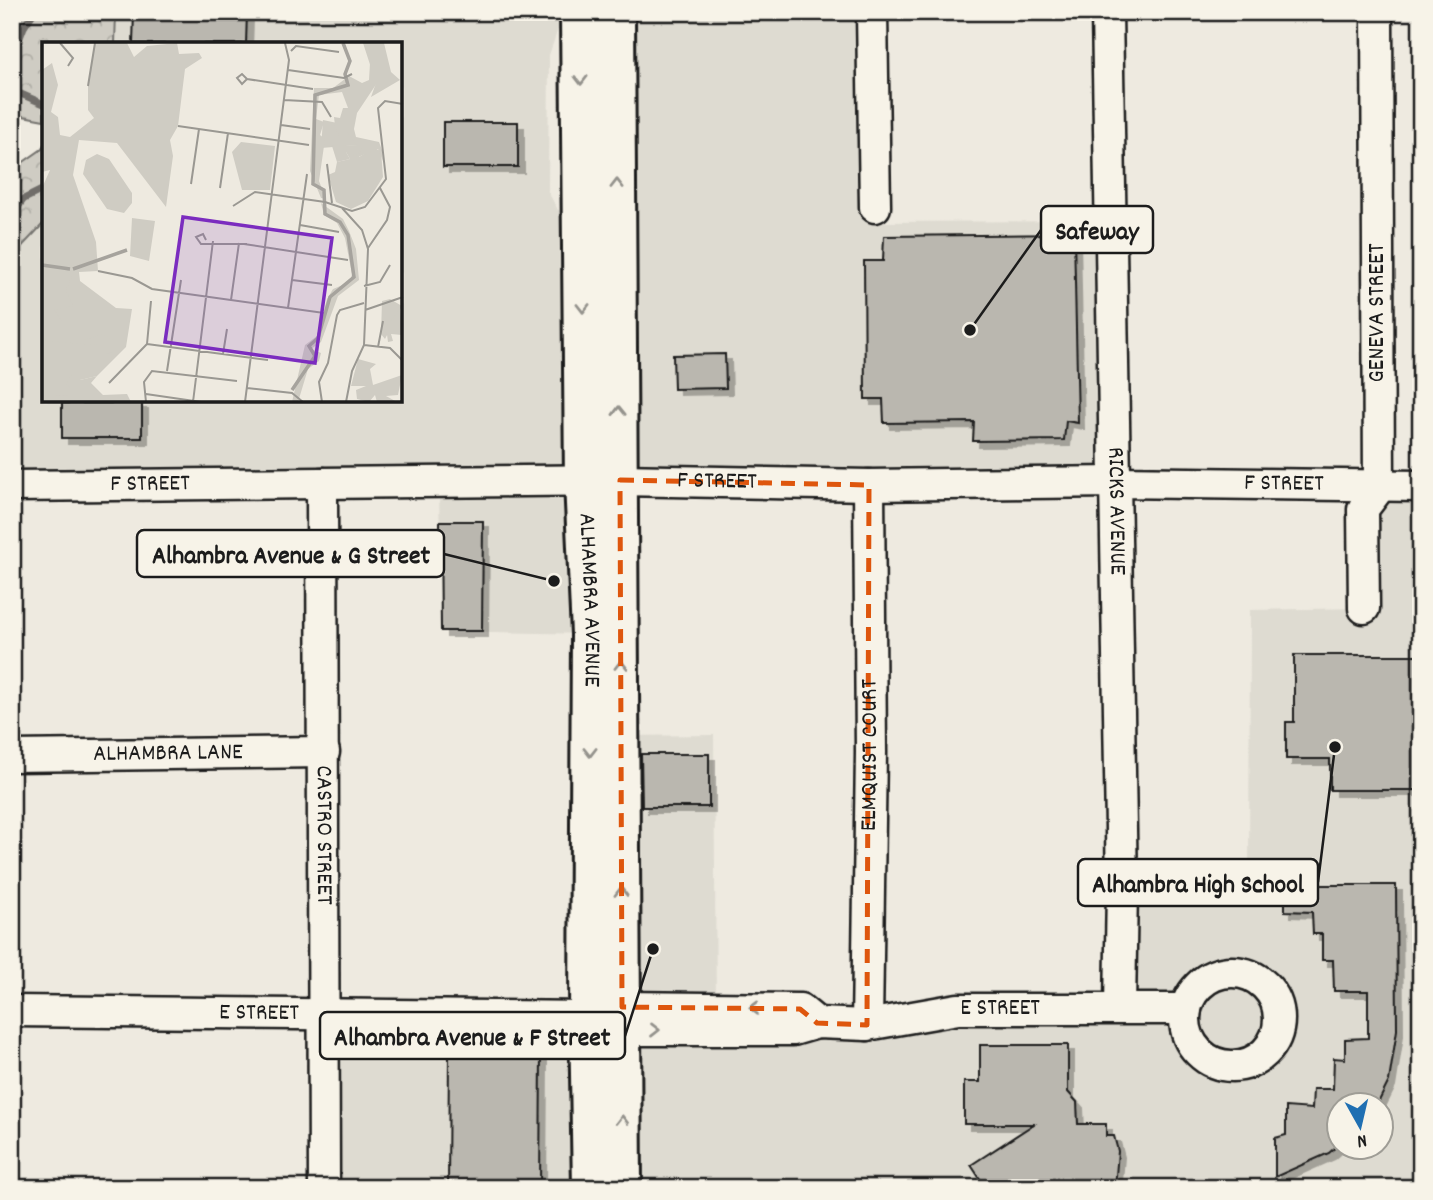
<svg xmlns="http://www.w3.org/2000/svg" width="1433" height="1200" font-family="Dekko,sans-serif">
<defs>
<pattern id="forest-crowns" width="20" height="18" patternUnits="userSpaceOnUse" patternTransform="scale(1.75)"><rect width="20" height="18" fill="#cfccc3"/><path d="M2 6a3 3 0 1 1 6 0M12 15a3 3 0 1 1 6 0" fill="none" stroke="#b1afa7"/></pattern>
<filter id="shadow"><feDropShadow dx="6" dy="6" stdDeviation="0" flood-color="#0004"/></filter>
</defs>
<rect width="100%" height="100%" fill="#eeeae0"/>
<filter id="ink" filterUnits="userSpaceOnUse"><feTurbulence type="fractalNoise" baseFrequency=".0143" numOctaves="2"/><feDisplacementMap in="SourceGraphic" scale="14" xChannelSelector="R" yChannelSelector="G"/><feConvolveMatrix kernelMatrix="1 2 1 2 8 2 1 2 1" color-interpolation-filters="sRGB"/></filter>
<g filter="url(#ink)">
<!-- built -->
<g fill="#dedbd1" fill-rule="evenodd">
<path d="M116,12h443v14l-10,29 -1,137 10,18h25l8,424 -150,-3 -2,-150 -427,5v-229l32,-34v178h357v-357h-286z"/>
<path d="M615,12h257l3,210 233,-1 8,261 -496,-2z"/>
<path d="M1421,486v702h-799v-158l498,-22 2,-120 127,-4 1,-274 114,-2 -1,-99zM1338,1106h42v42h-42z"/>
<path d="M714,735l2,272h-94l-1,-271z"/>
<path d="M323,1014l266,3 3,171h-268z"/>
</g>
<!-- forest -->
<g fill="url(#forest-crowns)" stroke="#767470" stroke-width="2">
<path d="M12,12h104l-1,32h-71v76l-32,-6z"/>
<path d="M44,144v79l-32,34v-87l30,-21z"/>
</g>
<g fill="none" stroke-linecap="round" stroke-linejoin="round">
<!-- stream -->
<g stroke="#6f6d69" stroke-width="7">
<path d="M12,58l12,-31 10,-15"/>
<path d="M12,86l2,5 30,13"/>
<path d="M12,215l12,-16 20,-10"/>
</g>
</g>
<!-- building -->
<g fill="#bab7af" stroke="#1c1c1c" stroke-width="2" filter="url(#shadow)">
<path d="M134,12h113l-1,32h-113z"/>
<rect x="443" y="122" width="75" height="45"/>
<path d="M1074,234l4,189 -12,-2 -2,19 -91,1 1,-19 -90,1 -1,-24h-18l-1,-138h19l1,-25z"/>
<path d="M725,354l1,34 -52,1 -1,-34z"/>
<rect x="62" y="403" width="80" height="35"/>
<path d="M440,521h43l-1,110h-41z"/>
<path d="M1294,655h127v135h-91v-31h-44v-37h8z"/>
<path d="M641,754h68v53h-67z"/>
<path d="M1285,881l28,1 -1,3h84l1,145 -8,51 -12,24h-38v39l-10,9 -54,24v-39l11,-3v-28l26,2 1,-20h20l1,-31 11,1v-20l23,-1v-47h-34l-1,-31h-11v-26h-9l-1,-22 -27,-1z"/>
<path d="M980,1045h88v47l9,10 1,22h28v12h8l4,15 -3,37h-129l-15,-23 63,-41h-70v-42h16z"/>
<path d="M449,1052h92l-1,136h-92z"/>
</g>
<g fill="none" stroke-linecap="round" stroke-linejoin="round">
<!-- minor casing -->
<g stroke="#1c1c1c" stroke-width="35">
<g id="minor">
<path d="M872,12l3,195"/>
<path id="s1" d="M1107,12l15,876 -2,120"/>
<path id="s2" d="M322,483l2,705"/>
<path id="s3" d="M12,486l608,-6 249,5 247,-3 305,4"/>
<path d="M1364,608l-1,-99 16,-21 -2,-476"/>
<path id="s4" d="M12,756l312,-4"/>
<circle cx="1232" cy="1019" r="47"/>
<path id="s5" d="M12,1011l577,6 33,-10 178,2 17,14"/>
<path id="s6" d="M602,1022l20,8h171l24,-7 50,2 91,-16h228"/>
<path id="s7" d="M867,1025l4,-273 -2,-267"/>
</g>
</g>
<!-- major casing -->
<g stroke="#1c1c1c" stroke-width="44">
<g id="major">
<path id="s8" d="M580,12l4,470 7,152 -2,383 3,171"/>
<path d="M615,12l7,1176"/>
</g>
</g>
<!-- minor -->
<use href="#minor" stroke="#f7f3e8" stroke-width="30"/>
<!-- major -->
<use href="#major" stroke="#f7f3e8" stroke-width="38"/>
</g>
<!-- one-way arrows -->
<defs><path id="oneway-chevron" d="M-2-3.5L2.5 0L-2 3.5" fill="none" stroke-width="1.6" stroke-linecap="round" stroke-linejoin="round" transform="scale(1.75)"/></defs>
<g stroke="#94928c">
<use href="#oneway-chevron" transform="translate(581 80) rotate(90)"/>
<use href="#oneway-chevron" transform="translate(617 184) rotate(-90)"/>
<use href="#oneway-chevron" transform="translate(583 308) rotate(90)"/>
<use href="#oneway-chevron" transform="translate(619 411) rotate(-91)"/>
<use href="#oneway-chevron" transform="translate(621 665) rotate(-90)"/>
<use href="#oneway-chevron" transform="translate(590 752) rotate(90)"/>
<use href="#oneway-chevron" transform="translate(621 892) rotate(-90)"/>
<use href="#oneway-chevron" transform="translate(754 1008) rotate(-179)"/>
<use href="#oneway-chevron" transform="translate(655 1030)"/>
<use href="#oneway-chevron" transform="translate(622 1120) rotate(-90)"/>
</g>
</g>
<!-- marked area -->
<path fill="none" stroke="#de560d" stroke-width="5" stroke-dasharray="14 9" stroke-linejoin="round" d="M620,480l249,5 -2,540 -50,-2 -17,-14 -178,-2z"/>
<g text-anchor="middle" dominant-baseline="central" stroke-width="7" stroke-linejoin="round" paint-order="stroke">
<!-- street labels -->
<g font-size="24" fill="#1c1c1c" stroke="#f7f3e8">
<text transform="translate(1378 313) rotate(-90)">GENEVA STREET</text>
<text stroke="none"><textPath href="#s3" startOffset="705">F STREET</textPath></text>
<text stroke="none"><textPath href="#s3" startOffset="138">F STREET</textPath></text>
<text stroke="none"><textPath href="#s3" startOffset="1272">F STREET</textPath></text>
<text stroke="none"><textPath href="#s1" startOffset="499">RICKS AVENUE</textPath></text>
<text stroke="none"><textPath href="#s8" startOffset="588">ALHAMBRA AVENUE</textPath></text>
<text stroke="none"><textPath href="#s4" startOffset="156">ALHAMBRA LANE</textPath></text>
<text stroke="none"><textPath href="#s7" startOffset="270">ELMQUIST COURT</textPath></text>
<text stroke="none"><textPath href="#s2" startOffset="352">CASTRO STREET</textPath></text>
<text stroke="none"><textPath href="#s6" startOffset="402">E STREET</textPath></text>
<text stroke="none"><textPath href="#s5" startOffset="247">E STREET</textPath></text>
</g>
</g>
<!-- overview -->
<g transform="translate(42 42)">
<rect width="360" height="360" fill="#eeeae0"/>
<path d="M53,1h32l7,14 13,-11 30,-3 2,11 20,-1 3,5 -17,11 -7,57 -8,14 3,16 -7,51 -49,-64 -38,-3 -6,35 23,67 2,29 -19,1 1,9 36,27 16,1 -6,38 -29,29 -17,4 5,22h-43v-214l8,-18 -8,2v-102l10,-7 6,22 -7,27 7,5 2,18 10,2 24,-19 -6,-8v-24zM321,1h21l7,29 9,8 -29,17 5,-14zM281,78l19,4 16,21 -37,3zM321,105l-4,10 15,-9 7,3 2,26 -15,24 -17,8 -15,-7 -8,-27 7,-3 2,-10 13,-3 -4,-7zM348,257l12,7 -17,33 -4,-5 1,-33z" fill="#cfccc3"/>
<path d="M328,21h7v20l-20,30 -3,16 2,8 23,5 3,8 1,11 -5,-12 -20,8 4,-9 -6,8 -10,-4 4,7 -13,3 -5,-16 25,-1 -10,-13 -8,4 -3,-7 5,-5 -6,2 -1,-9 6,1 3,-10h5l-6,-16 -23,3 -3,24 8,3 -4,13 5,4 -6,42 7,18 -5,-1 -11,-27 4,-83h19l16,-12 13,7 7,-3zM279,161l22,16 6,12 7,18 3,31 -21,16 -17,46 -10,7 10,4 -2,8 -11,8 -10,33h-6l13,-57 12,-9 10,-37 6,-10 17,-7 2,-8 -7,-36 -8,-15 -13,-8zM0,225h20l10,9 -6,14 7,16 -19,4 8,11 -5,5 3,6 24,8 19,-6 10,6v12l-7,2 -9,-9 -51,-4 -4,-7zM358,267l2,26 -11,-1 2,7 -5,1 -2,-15zM316,317l18,5 -6,5 3,16 29,-10 -4,20 -12,1 11,6h-20l-2,-7 -6,7 -12,-3 -1,-9 10,-4h-15zM31,331l7,7 17,-4 -6,7 12,12 24,-1 4,8h-80l4,-6 13,-1 4,-6 -6,-5z" fill="#cfccc3"/>
<path d="M199,100l34,4 -5,44h-28l-10,-38zM55,112l12,5 23,34v10l-8,10 -17,-4 -24,-35 3,-14zM90,176l23,3 -6,40 -19,-5z" fill="#cfccc3"/>
<path fill="none" stroke="#a6a39d" stroke-width="3.5" d="M0,223l28,4M31,227l54,-19M250,348l23,-34 -6,-10 9,-8 12,-41 24,-20 -6,-42 -8,-13 -15,-8 -1,-24 -11,-6 2,-89 33,-10 -3,-11 5,-13 -7,-18"/>
<path fill="none" stroke="#9a9892" stroke-width="2" d="M18,1l13,15 -5,8M249,9l5,-5 43,6M246,28l56,8 8,-4M205,37l-5,5 -5,-6 5,-4 5,5 66,10M46,44l7,-43M242,58l38,2 9,15M239,83l29,4M136,84l131,19M285,122l5,39M149,142l8,-55M178,146l8,-55M191,164l22,-14 70,10 27,9 13,-4 21,-28 -8,-71 7,-7 18,3M300,166l20,22 6,19 -4,96 -12,26 -6,31M258,183l39,7M164,198l-3,-6 -7,3 5,7h46M202,202l104,16M326,206l19,-28 3,-13 -10,-19M56,229l34,7 20,11 172,24M250,238l40,5M322,244l16,-4 10,-17M189,258l8,-57M246,266l19,-134M323,268l38,-13M105,302l121,16M105,302l4,-43M322,303l26,3 12,12M336,305l5,-26M181,312l4,-25M125,329l14,-91M67,341l38,-39M205,346l45,5 11,9M104,352l55,8M104,360l-2,-20 8,-11 85,10M151,360l20,-161M203,360l44,-342 -4,-17M280,360l-3,-20 9,-19 9,-48 3,-5 24,-7"/>
<path fill="#7b2cbf" fill-opacity="0.15" stroke="#7b2cbf" stroke-width="3.5" d="M141,175l149,21 -17,125 -150,-21z"/>
<rect width="360" height="360" fill="none" stroke="#1c1c1c" stroke-width="3.5"/>
</g>
<!-- callouts -->
<path fill="none" stroke="#1c1c1c" stroke-width="2.5" d="M970 330L1041 230M554 581L444 554M1335 747L1318 882M653 949L625 1036"/>
<g fill="#1c1c1c" stroke="#f7f3e8" stroke-width="2.5">
<circle cx="970" cy="330" r="7"/>
<circle cx="554" cy="581" r="7"/>
<circle cx="1335" cy="747" r="7"/>
<circle cx="653" cy="949" r="7"/>
</g>
<g fill="#f7f3e8" stroke="#1c1c1c" stroke-width="2.5">
<rect x="1041" y="206" width="112" height="47" rx="7"/>
<rect x="137" y="530" width="307" height="47" rx="7"/>
<rect x="1078" y="859" width="240" height="47" rx="7"/>
<rect x="320" y="1012" width="305" height="47" rx="7"/>
</g>
<g font-size="26" text-anchor="middle" font-weight="bold" fill="#1c1c1c">
<text x="1097" y="239">Safeway</text>
<text x="291" y="563">Alhambra Avenue &amp; G Street</text>
<text x="1198" y="892">Alhambra High School</text>
<text x="472" y="1045">Alhambra Avenue &amp; F Street</text>
</g>
<!-- margin -->
<rect width="1433" height="1200" fill="none" stroke="#f7f3e8" stroke-width="42"/>
<rect x="21" y="21" width="1391" height="1158" fill="none" stroke="#1c1c1c" stroke-width="2.5" filter="url(#ink)"/>
<!-- north arrow -->
<g transform="translate(1360 1126) rotate(172)"><circle r="33" fill="#f7f3e8" stroke="#9f9d96" stroke-width="2"/>
<path d="M0-5L12 26L0 18L-12 26Z" fill="#1f6fb2"/>
<text y="-10" font-size="19" font-weight="bold" text-anchor="middle" fill="#1c1c1c">N</text>
</g>
</svg>
